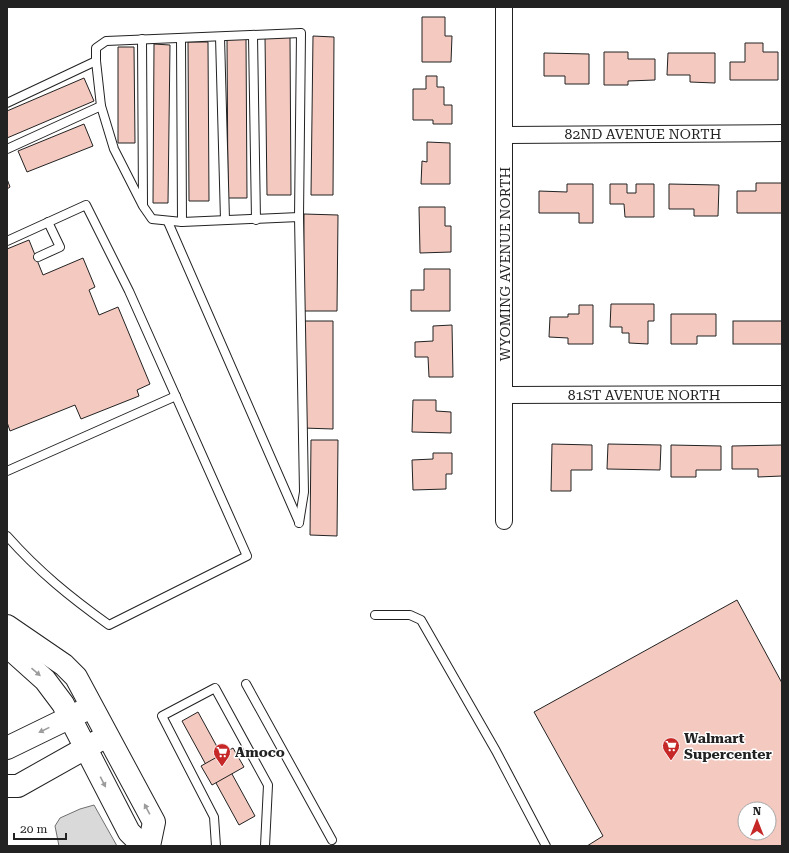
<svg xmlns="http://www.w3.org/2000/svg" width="789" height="853" font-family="'Roboto Serif',serif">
<rect width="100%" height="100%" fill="#fff"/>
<!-- water -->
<path fill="#d9d9d9" stroke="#6f6f6f" d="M94,805l23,41h-58l-4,-20 5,-8 20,-9z"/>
<!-- building -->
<g fill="#f3c9c0" stroke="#222" fill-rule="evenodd">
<path d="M422,17h23v19h7l-1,26h-29z"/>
<path d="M290,36l1,159h-24l-2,-158z"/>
<path d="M313,36l21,1 -1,158h-22z"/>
<path d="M227,39h19l1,159h-19z"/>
<path d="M188,42h20l1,159h-20z"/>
<path d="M745,43h18v9h15v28h-48v-18h15z"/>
<path d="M154,44l16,1 -2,158h-15z"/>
<path d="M118,47h16l1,96h-17z"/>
<path d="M604,52h24v7h27v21l-27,1v4h-24z"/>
<path d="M544,53l45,1v30h-24v-8h-21z"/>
<path d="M668,53h47v30l-25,-1v-7h-23z"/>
<path d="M426,76h11v11h7v18h8v19h-19v-4h-20v-31h13z"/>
<path d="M84,78l10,23 -87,37v-27z"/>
<path d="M84,124l9,22 -66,26 -9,-21z"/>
<path d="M427,142l23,1v41h-29l1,-23 5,1z"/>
<path d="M7,179l3,8 -3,2z"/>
<path d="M756,183h26v30h-45v-22h19z"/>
<path d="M567,184h26v39h-14v-10h-40v-22l28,1z"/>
<path d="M610,184h17v9h9v-9h18v33h-29l-1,-13h-14z"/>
<path d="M669,184l50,1 -1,31h-24v-7h-25z"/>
<path d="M419,207h26v19h6v26l-31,1z"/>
<path d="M304,214l34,1 -1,96h-34z"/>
<path d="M29,240l14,35 40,-17 12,29 -6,3 10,25 19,-8 32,77 -13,6 2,6 -58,23 -6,-14 -65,26 -3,-9v-173z"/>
<path d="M424,269h26v42h-39v-21h13z"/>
<path d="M611,304h43v17h-6v23l-19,-1v-10h-7v-6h-12z"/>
<path d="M579,305h14v39h-25v-6l-19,-1 1,-20h18v-3h11z"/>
<path d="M671,314h45v22h-19v8h-26z"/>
<path d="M303,321h30v108l-30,-1z"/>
<rect x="733" y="321" width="49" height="23"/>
<path d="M452,325l1,52h-24l-1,-20h-13v-15l18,-1v-15z"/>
<path d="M413,400h23v11l15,1v21l-39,-1z"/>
<path d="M311,440h27l-1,96 -27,-1z"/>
<path d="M552,444l40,1v25h-21v21h-20z"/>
<path d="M608,444l53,1 -1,25 -53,-1z"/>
<path d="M671,445l50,1v24h-25v7h-25z"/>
<path d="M782,445v31l-24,1v-8h-26v-23z"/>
<path d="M433,453h19v21h-6v15l-33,1 -1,-30 21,-1z"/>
<path d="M737,600l45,83v163h-195l16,-10 -69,-124zM745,809h24v24h-24z"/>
<path d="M198,712l57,104 -16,9 -57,-104z"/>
<path d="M233,748l11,19 -32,18 -11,-19z"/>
</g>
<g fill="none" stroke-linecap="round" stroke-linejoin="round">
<!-- lane casing -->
<g stroke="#222" stroke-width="10">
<g id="lane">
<path d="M253,36l3,184"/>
<path d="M220,37l5,183"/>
<path d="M142,39l1,165"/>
<path d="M181,39l1,183"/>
<path d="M7,103l89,-42"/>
<path d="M101,106l-5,-45v-13l10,-7 195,-8 -2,184"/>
<path d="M7,149l94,-43 13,43 29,57 9,13 30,3 117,-5 5,275 -5,31"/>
<path d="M168,222l131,300"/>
<path d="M7,241l79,-36 43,86 118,265 -138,69c-39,-28 -70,-53 -102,-89"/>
<path d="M38,257l22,-10 -12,-25"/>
<path d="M7,471l169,-75"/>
<path d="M375,615h35l11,5 75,131 50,95"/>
<path d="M246,684l86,156"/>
<path d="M216,846l-2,-29 -52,-101 53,-28 53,97 -3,61"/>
</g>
</g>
<!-- street casing -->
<g stroke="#222" stroke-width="18">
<g id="street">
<path d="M504,7v514"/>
<path d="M504,135l278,-2"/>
<path d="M505,395l277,-1"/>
</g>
</g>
<!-- secondary casing -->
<g stroke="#222" stroke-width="24">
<g id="secondary">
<path d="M7,626l57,39 12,12 78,145 -5,24"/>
<path d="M7,646l38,34 18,24 66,128 14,14"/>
<path d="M7,748l76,-37"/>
<path d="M7,786h11l80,-45"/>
</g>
</g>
<!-- lane -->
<use href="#lane" stroke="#fff" stroke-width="8"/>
<!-- street -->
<use href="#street" stroke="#fff" stroke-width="16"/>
<!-- secondary -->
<use href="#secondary" stroke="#fff" stroke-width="22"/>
</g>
<!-- one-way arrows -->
<defs><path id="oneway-solid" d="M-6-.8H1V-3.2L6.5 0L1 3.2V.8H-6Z"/></defs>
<g fill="#9c9c9c">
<use href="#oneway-solid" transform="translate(36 672) rotate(41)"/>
<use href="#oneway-solid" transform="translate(44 730) rotate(154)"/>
<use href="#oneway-solid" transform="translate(103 782) rotate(63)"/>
<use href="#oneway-solid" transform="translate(147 809) rotate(-118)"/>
</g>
<!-- icons -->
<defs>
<g id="supermarket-pin" transform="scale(0.9)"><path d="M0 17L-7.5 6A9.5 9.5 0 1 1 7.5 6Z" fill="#c62828" stroke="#fff"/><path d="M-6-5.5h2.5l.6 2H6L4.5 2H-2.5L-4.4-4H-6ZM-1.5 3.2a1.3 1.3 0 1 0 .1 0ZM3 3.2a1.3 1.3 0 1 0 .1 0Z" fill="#fff"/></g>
</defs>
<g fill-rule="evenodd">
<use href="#supermarket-pin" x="671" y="746"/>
<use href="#supermarket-pin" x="222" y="752"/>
</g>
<g text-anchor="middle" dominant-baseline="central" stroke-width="3" stroke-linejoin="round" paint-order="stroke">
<!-- street labels -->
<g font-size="14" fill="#222" stroke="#fff">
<text x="643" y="134">82ND AVENUE NORTH</text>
<text transform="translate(505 264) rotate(-90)">WYOMING AVENUE NORTH</text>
<text x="644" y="395">81ST AVENUE NORTH</text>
</g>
<!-- poi labels -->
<g font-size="14" font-weight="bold" fill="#222" stroke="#fff" text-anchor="start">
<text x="684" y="738">Walmart<tspan x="684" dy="16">Supercenter</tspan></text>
<text x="235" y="752">Amoco</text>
</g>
</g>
<!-- border -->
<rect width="789" height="853" fill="none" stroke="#222222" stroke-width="16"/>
<!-- north arrow -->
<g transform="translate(757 821)"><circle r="19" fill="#ffffff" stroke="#a7a7a7"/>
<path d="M0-3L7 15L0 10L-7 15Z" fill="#c62828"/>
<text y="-6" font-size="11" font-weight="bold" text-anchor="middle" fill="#222222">N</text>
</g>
<!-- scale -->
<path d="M14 833v6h52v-6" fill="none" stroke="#222222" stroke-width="2"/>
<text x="20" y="833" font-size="12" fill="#222222" stroke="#ffffff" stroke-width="3" paint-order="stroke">20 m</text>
</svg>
